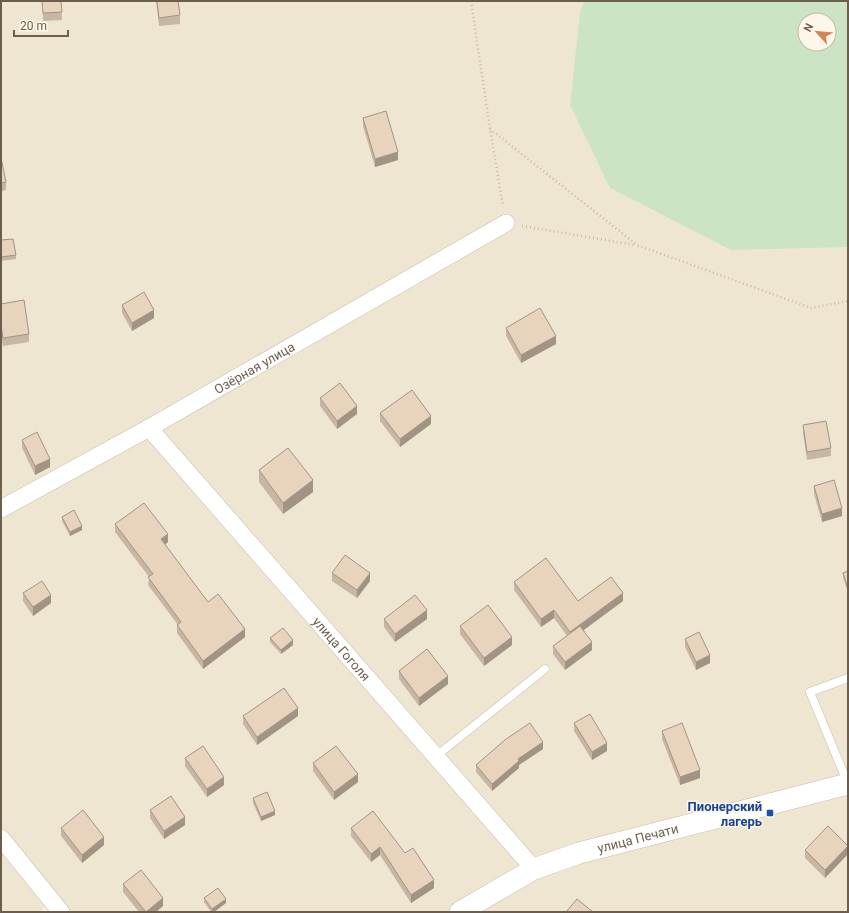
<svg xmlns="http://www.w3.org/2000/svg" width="849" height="913" font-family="Roboto,sans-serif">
<rect width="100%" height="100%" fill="#f8f3e3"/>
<!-- residential -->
<path fill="#efe6d2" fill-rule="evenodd" d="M1,1h847v911h-789l-8,-10 -11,10h-39zM805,20h24v24h-24z"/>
<!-- green -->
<path fill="#cce4c4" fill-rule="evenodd" d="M584,1h264v246l-117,3 -121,-62 -40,-83 10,-92zM805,20h24v24h-24z"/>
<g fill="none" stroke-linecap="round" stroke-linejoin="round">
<!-- service casing -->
<g stroke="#c7bcac" stroke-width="9">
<g id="service">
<path d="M435,757l110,-88"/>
<path d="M848,784l-38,-92 38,-14"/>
</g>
</g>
<!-- minor casing -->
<g stroke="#c7bcac" stroke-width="18">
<g id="minor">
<path id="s1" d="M149,428l385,441"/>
<path id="s2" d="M1,509l148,-81 357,-205"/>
<path d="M1,838l60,74"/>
</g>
</g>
<!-- tertiary casing -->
<g stroke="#c7bcac" stroke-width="22">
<g id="tertiary">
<path id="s3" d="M460,912l74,-43 45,-16 269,-69"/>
</g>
</g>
<!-- path -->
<g stroke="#ceb9a2" stroke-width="2.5" stroke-dasharray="1 3" stroke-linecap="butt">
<path d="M471,1l19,128 13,77"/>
<path d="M490,129l147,116 174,63 37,-7"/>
<path d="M522,226l113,19"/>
</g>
<!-- service -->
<use href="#service" stroke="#fff" stroke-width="8"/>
<!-- minor -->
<use href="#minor" stroke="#fff" stroke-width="17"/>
<!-- tertiary -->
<use href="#tertiary" stroke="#fff" stroke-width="21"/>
</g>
<!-- wall -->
<g fill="#c8b6a2">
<path d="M42,1h19l1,19 -19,1z"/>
<path d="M156,1h22l2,14v9l-21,2z"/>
<path d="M363,118l35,42 -23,7 -12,-41z"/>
<path d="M1,158l5,24v8l-5,1z"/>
<path d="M1,240l15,15v4l-15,2z"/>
<path d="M1,304l28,30v8l-26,4 -2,-13z"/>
<path d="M122,305l32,13 -22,13 -10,-18z"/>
<path d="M506,328l50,16 -35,19 -15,-27z"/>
<path d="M320,398l37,16 -20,15 -17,-23z"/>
<path d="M380,413l51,11 -31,23 -20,-26z"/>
<path d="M803,425l28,23v8l-24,4 -4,-27z"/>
<path d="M22,440l28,27 -15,8 -13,-27z"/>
<path d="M259,470l54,22 -30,22 -24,-32z"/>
<path d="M814,486l28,30 -20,6 -8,-28z"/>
<path d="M62,517l20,13 -12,6 -8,-15z"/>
<path d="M115,524l53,18 -3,3 43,57 37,35 -42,32 -26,-36v-8h1l-30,-40 1,-8 -34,-45z"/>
<path d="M848,571v22l-5,-16v-4z"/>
<path d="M332,573l38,8 -13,17 -25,-17z"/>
<path d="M514,582l64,19h45l-39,29 8,20 -27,20 -12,-16v-8l14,-10 -13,-18 -13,9 -27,-37z"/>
<path d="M23,593l28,10 -18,13 -10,-15z"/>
<path d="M384,619h43l-32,23 -11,-15z"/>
<path d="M460,626l52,19 -28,21 -24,-32z"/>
<path d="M270,638l23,7 -12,9 -11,-12z"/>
<path d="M685,639l25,24 -14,7 -11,-23z"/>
<path d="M399,671l49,13 -29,22 -20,-27z"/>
<path d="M243,716h55l-41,29 -14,-21z"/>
<path d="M574,723l33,28 -15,9 -18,-29z"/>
<path d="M662,731l38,47 -20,7 -18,-46z"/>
<path d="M543,749l-24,16v3l-27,23 -16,-19v-7z"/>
<path d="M185,758l39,27 -17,12 -22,-31z"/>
<path d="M313,763l45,19 -24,18 -21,-29z"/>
<path d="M253,798l22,17 -14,6 -8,-18z"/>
<path d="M150,810l35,15 -21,14 -14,-21z"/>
<path d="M61,828l43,17 -22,18 -21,-27z"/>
<path d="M351,828l54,25 29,35 -23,15 -31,-48 -9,7 -20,-26z"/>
<path d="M848,845v9l-23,24 -20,-20v-8z"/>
<path d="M123,884l40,22 -7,6h-17l-16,-20z"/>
<path d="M204,898l22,5 -12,9h-3l-7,-10z"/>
</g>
<!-- shaded-wall -->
<g fill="#a29484">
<path d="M398,152v8l-23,7v-8z"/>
<path d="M154,310v8l-22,13v-8z"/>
<path d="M556,336v8l-35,19v-8z"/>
<path d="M357,406v8l-20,15v-8z"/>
<path d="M431,416v8l-31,23v-8z"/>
<path d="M50,459v8l-15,8v-9z"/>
<path d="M313,480v12l-30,22v-11z"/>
<path d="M842,508v8l-20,6v-8z"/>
<path d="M82,526v4l-12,6v-4z"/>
<path d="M168,534v8l-7,5v-8z"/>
<path d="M370,573v8l-13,17v-8z"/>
<path d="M623,593v8l-53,39v-8z"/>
<path d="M51,595v8l-18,13v-9z"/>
<path d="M427,610v9l-32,23v-8z"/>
<path d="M554,610v8l-13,9v-8z"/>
<path d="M245,629v8l-42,32v-8z"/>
<path d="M512,637v8l-28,21v-8z"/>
<path d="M293,640v5l-12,9v-4z"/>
<path d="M592,642v8l-27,20v-8z"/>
<path d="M710,655v8l-14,7v-8z"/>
<path d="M448,676v8l-29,22v-8z"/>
<path d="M298,708v8l-41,29v-8z"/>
<path d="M543,742v7l-24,16v3l-27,23v-7l26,-25z"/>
<path d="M607,743v8l-15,9v-8z"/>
<path d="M700,770v8l-20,7v-8z"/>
<path d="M358,774v8l-24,18v-8z"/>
<path d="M224,777v8l-17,12v-8z"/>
<path d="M275,811v4l-14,6v-4z"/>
<path d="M185,817v8l-21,14v-8z"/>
<path d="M104,837v8l-22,18v-8z"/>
<path d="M848,846v8l-23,24v-8z"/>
<path d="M380,847v8l-9,7v-8z"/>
<path d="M434,880v8l-23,15v-8z"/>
<path d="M163,898v8l-7,6h-10z"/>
<path d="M226,899v4l-12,9h-2v-3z"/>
</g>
<!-- building -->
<g fill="#e8d4bc" stroke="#a29484">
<path d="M42,1h19l1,11 -19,1z"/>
<path d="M157,1h21l2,14 -21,3z"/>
<path d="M386,111l12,41 -23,7 -12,-41z"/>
<path d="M1,158l5,24 -5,1z"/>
<path d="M13,239l3,16 -15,2v-17z"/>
<path d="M144,292l10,18 -22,13 -10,-18z"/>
<path d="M24,300l5,34 -26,4 -2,-13v-21z"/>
<path d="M540,308l16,28 -35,19 -15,-27z"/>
<path d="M340,383l17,23 -20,15 -17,-23z"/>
<path d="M412,390l19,26 -31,23 -20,-26z"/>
<path d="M826,421l5,27 -24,4 -4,-27z"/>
<path d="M37,432l13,27 -15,7 -13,-26z"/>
<path d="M288,448l25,32 -30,23 -24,-33z"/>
<path d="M834,480l8,28 -20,6 -8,-28z"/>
<path d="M144,503l24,31 -7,5 47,63 10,-8 27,35 -42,32 -26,-36 4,-3 -33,-45 5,-3 -38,-50z"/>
<path d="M74,510l8,16 -12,6 -8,-15z"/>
<path d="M345,555l25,18 -13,17 -25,-17z"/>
<path d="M546,558l32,43 33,-24 12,16 -53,39 -16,-22 -13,9 -27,-37z"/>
<path d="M848,571v18l-5,-16z"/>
<path d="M42,581l9,14 -18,12 -10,-14z"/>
<path d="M415,595l12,15 -32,24 -11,-15z"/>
<path d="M488,605l24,32 -28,21 -24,-32z"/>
<path d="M580,626l12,16 -27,20 -12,-16z"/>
<path d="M283,628l10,12 -12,10 -11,-12z"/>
<path d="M699,632l11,23 -14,7 -11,-23z"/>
<path d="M427,649l21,27 -29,22 -20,-27z"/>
<path d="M284,688l14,20 -41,29 -14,-21z"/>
<path d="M590,714l17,29 -15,9 -18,-29z"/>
<path d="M530,723l13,19 -25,17 1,2 -27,23 -16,-19 30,-26z"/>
<path d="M682,723l18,47 -20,7 -18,-46z"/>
<path d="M203,746l21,31 -17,12 -22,-31z"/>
<path d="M336,746l22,28 -24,18 -21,-29z"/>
<path d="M267,792l8,19 -14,6 -8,-19z"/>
<path d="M171,796l14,21 -21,14 -14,-21z"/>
<path d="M83,810l21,27 -22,18 -21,-27z"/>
<path d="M373,811l32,42 8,-5 21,32 -23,15 -31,-48 -9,7 -20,-26z"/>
<path d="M828,826l20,20 -23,24 -20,-20z"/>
<path d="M141,870l22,28 -17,14 -23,-28z"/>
<path d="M218,888l8,11 -14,10 -8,-11z"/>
<path d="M577,899l16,13h-27z"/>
</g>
<!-- markers -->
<rect fill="#1a4fb4" stroke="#fcf7e8" stroke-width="1.5" x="766" y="809" width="8" height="8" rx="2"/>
<g text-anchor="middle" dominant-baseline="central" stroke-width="3" stroke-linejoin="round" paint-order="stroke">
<!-- street labels -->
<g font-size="13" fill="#6d5d4d" stroke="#fcf7e8">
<text stroke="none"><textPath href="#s2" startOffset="290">Озёрная улица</textPath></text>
<text stroke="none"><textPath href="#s1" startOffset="293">улица Гоголя</textPath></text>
<text stroke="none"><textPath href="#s3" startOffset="194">улица Печати</textPath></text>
</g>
<!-- transit labels -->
<g font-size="13" font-weight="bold" fill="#164399" stroke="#fcf7e8" text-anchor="end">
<text x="762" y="806">Пионерский<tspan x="762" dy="15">лагерь</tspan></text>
</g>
</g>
<!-- border -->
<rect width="849" height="913" fill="none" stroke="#6d5d4d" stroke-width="4"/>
<!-- north arrow -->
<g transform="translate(817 32) rotate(297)"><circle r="19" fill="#fcf7e8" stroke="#c3b9aa"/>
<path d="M0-3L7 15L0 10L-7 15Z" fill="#d38458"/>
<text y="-6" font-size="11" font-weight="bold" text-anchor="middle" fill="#6d5d4d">N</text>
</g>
<!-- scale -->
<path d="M14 30v6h54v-6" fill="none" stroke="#6d5d4d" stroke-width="2"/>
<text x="20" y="30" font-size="12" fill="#6d5d4d" stroke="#fcf7e8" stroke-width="3" paint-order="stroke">20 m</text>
</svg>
